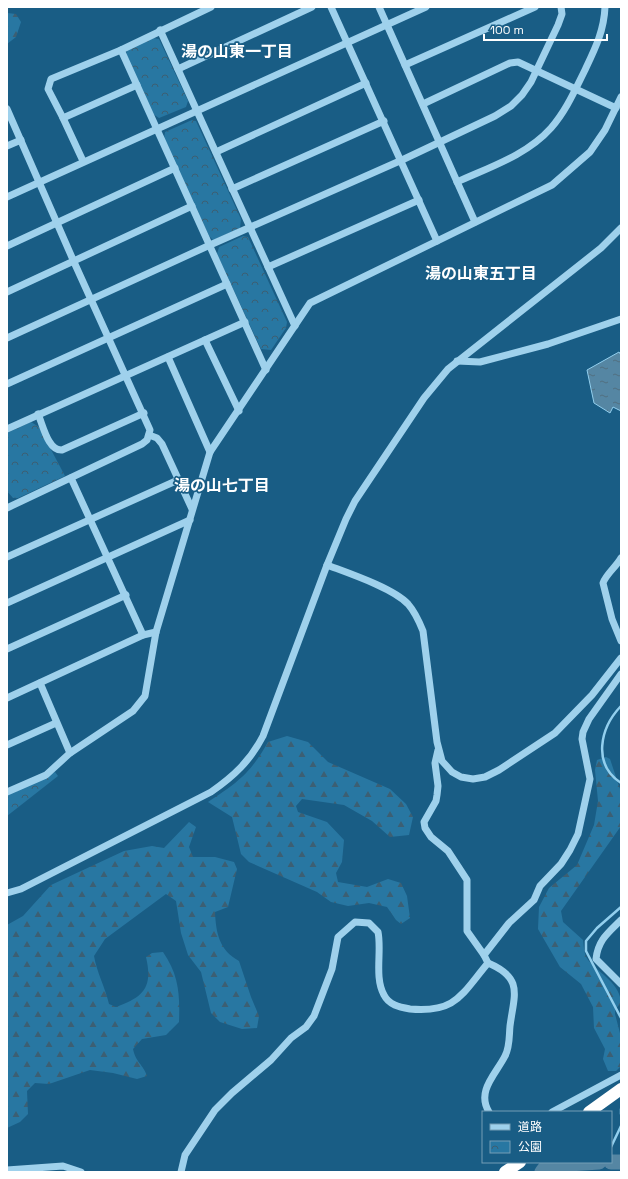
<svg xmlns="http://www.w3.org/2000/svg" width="628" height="1179" font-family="'Space Grotesk','Noto Sans JP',sans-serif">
<defs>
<pattern id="forest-firs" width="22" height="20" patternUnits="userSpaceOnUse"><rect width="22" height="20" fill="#2877a2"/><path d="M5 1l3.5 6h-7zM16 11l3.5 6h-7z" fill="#3c5f73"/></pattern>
<pattern id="park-crowns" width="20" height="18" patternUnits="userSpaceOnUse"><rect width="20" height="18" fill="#2877a2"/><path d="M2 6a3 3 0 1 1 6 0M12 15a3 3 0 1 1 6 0" fill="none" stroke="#3c5f73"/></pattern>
<pattern id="water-ripples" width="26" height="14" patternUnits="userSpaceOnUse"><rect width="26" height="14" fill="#5586a3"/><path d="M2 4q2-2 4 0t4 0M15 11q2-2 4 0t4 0" fill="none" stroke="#516f80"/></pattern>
</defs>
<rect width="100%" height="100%" fill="#195d85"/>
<!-- forest -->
<g fill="url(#forest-firs)">
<path d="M7,13l9,1 5,8 -5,15 -9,7z"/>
<path d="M287,736l21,6 20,20 62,27 16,15 7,13 -4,18 -19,2 -18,-16 -28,-16 -42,-6 -6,7 2,6 29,10 17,18 -2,22 -6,11 2,9 29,5 21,-8 13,4 6,13 3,22 -9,6 -5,-4 -9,-13 -18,-4 -21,3 -17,-4 -14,-10 -68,-30 -8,-8 -9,-37 -24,-15c30,-20 42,-28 60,-60z"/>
<path d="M606,757l4,2 11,33v34l-60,85 2,11 20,18c1,7 1,15 5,20 12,14 33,24 33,44l-6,5v5l6,23v29l-5,5h-8l-5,-12 2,-10 -11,-21 -1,-21 -12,-23 -21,-17 -22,-38 1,-22 10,-19 28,-23 17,-40 4,-24 -3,-31 2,-10z"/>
<path d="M189,822l7,5 -7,20 4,10h22l19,5 3,7 -9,38 -13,5c1,21 4,38 24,49l12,36 8,19 -2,12 -15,1 -22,-7 -9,-9 -10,-41 -13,-17 -7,-22 -5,-32 -10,-7 -61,45 -11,17c3,17 11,31 15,48l7,3c28,-10 37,-20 30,-50l6,-4 11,-1c16,23 17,43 16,70l-13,13 -24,4 -9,10c3,14 10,15 14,27l-10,3 -24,-6 -23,-3 -41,14 -14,-1 -8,8 1,23 -8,8 -13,6v-203l16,-9 28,-31 73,-34 28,-5 12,2z"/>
</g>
<!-- park -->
<g fill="url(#park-crowns)">
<path d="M153,38l6,1 29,62 -2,6 -27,11 -6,-4 -27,-59 1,-5z"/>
<path d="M192,120l4,1 45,98 -1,9 -27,12 -4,-4 -45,-97 1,-7z"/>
<path d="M243,236l5,1 39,85 -1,6 -15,22 -10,-1 -44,-95 2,-7z"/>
<path d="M31,422l8,5 26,49 -47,22h-5l-6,-7v-58z"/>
<path d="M55,772l3,4 -51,40v-21z"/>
</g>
<!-- water -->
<path fill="url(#water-ripples)" stroke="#92cfee" d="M619,352l2,3v56l-8,-4 -3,6 -16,-10 -7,-33z"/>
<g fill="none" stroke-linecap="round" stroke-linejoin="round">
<!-- stream -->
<g stroke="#92cfee" stroke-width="2.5">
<path d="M621,706c-21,22 -29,58 0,77"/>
<path d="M621,907l-24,21 -11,13v10l35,67"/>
<path d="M621,1109v5"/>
<path d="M611,1147l10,-21"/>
</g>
<!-- river -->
<g stroke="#5586a3" stroke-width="15">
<path d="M611,1162h10"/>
<path d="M542,1172l3,-4 24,-4 30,-2"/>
</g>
<!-- minor -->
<g stroke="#9fd1ec" stroke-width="7">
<path d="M331,7l106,234"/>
<path d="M379,7l96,215"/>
<path d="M160,30l135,296"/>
<path d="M121,50l145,320"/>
<path d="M405,65l130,-58"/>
<path d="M178,69l134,-62"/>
<path d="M137,85l-74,33 -15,-29 3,-10 70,-29 90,-43"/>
<path d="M423,104l87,-41 8,-1 98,46"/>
<path d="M7,109l67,153 76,168 -3,10 -5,4 -135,64"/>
<path d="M63,118l20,43"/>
<path d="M7,146l14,-6"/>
<path d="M216,152l150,-69"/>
<path d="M457,182c33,-15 70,-27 94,-54 15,-17 24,-38 34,-58 10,-21 19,-39 20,-63"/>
<path d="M232,189l152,-68"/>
<path d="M7,197l419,-190"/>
<path d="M7,246l168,-78"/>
<path d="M268,267l151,-67"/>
<path d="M7,292l185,-86"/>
<path d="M7,338l203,-93 192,-85 93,-44 16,-10 11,-11 9,-13 27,-57 4,-11 -1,-7"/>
<path d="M205,340l34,71"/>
<path d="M168,357l42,95"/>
<path d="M457,361l23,1 68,-18 73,-25"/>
<path d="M7,384l220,-100"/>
<path d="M38,414c5,11 10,37 24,36l82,-37"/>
<path d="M7,429l238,-107"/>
<path d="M149,435l8,3 5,6 30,65"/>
<path d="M71,478l72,157"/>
<path d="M7,557l171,-77"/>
<path d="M621,558c-5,9 -15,16 -18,25l9,36 9,22"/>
<path d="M327,565c21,8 66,23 81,39 7,8 11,17 15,27l14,111 5,19 10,11 9,5 12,2 12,-2 14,-7 56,-37 37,-38 29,-37"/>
<path d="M7,603l183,-83"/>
<path d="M7,649l119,-54"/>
<path d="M40,683l30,70"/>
<path d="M7,698l136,-63 13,-3"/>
<path d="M7,745l49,-22"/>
<path d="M438,750l-3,13 3,23 -1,9 -1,6 -12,21 1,6 6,9 17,14 19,29v51l17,24"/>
<path d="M7,792l39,-17 24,-22 63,-42 12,-15 11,-64 54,-180 100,-149 242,-118 38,-33 15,-22 16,-33"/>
<path d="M7,893l14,-4 190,-97c23,-16 39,-31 52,-56l64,-171 19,-46 9,-18 69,-103 24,-29 153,-121 20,-20"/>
<path d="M621,920c-13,13 -23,20 -25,39l25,25"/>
<path d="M489,1112c-13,-21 7,-38 16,-56 5,-9 4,-20 5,-30 4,-31 14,-48 -22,-63l-4,-8 25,-32 25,-23 6,-14 21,-22 9,-14 8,-16 12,-55 -8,-40 1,-7 6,-13 32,-45"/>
<path d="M552,1112l69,-37"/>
<path d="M7,1170l56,-4 18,6"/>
<path d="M181,1172l4,-17 30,-45 17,-17 39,-33 20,-22 15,-11 8,-11 18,-47 6,-32 17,-15 14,1 9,9c4,19 -4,45 6,63 5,10 15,12 26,14 46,4 51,-14 78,-46"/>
</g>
<!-- highway -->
<g stroke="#fff" stroke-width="12">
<path d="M589,1112l32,-23"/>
<path d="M505,1172l15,-10"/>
</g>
</g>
<g text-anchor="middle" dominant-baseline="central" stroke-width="3.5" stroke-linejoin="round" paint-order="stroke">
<!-- neighbourhood labels -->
<g font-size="16" font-weight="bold" fill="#fff" stroke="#195d85">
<text x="237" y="51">湯の山東一丁目</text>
<text x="481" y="273">湯の山東五丁目</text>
<text x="222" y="485">湯の山七丁目</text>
</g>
</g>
<!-- border -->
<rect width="628" height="1179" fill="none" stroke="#ffffff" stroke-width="16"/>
<!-- legend -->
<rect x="482" y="1111" width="130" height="52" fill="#195d85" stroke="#759eb6"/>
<rect x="490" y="1124" width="20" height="6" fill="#9fd1ec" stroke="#759eb6"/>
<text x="518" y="1131" font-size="12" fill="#ffffff">道路</text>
<rect x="490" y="1141" width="20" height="12" fill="url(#park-crowns)" stroke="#759eb6"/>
<text x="518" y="1151" font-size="12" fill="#ffffff">公園</text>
<!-- scale -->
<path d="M484 34v6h123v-6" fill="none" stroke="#ffffff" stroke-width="2"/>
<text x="490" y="34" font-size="12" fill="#ffffff" stroke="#195d85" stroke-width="3" paint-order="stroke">100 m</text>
</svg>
